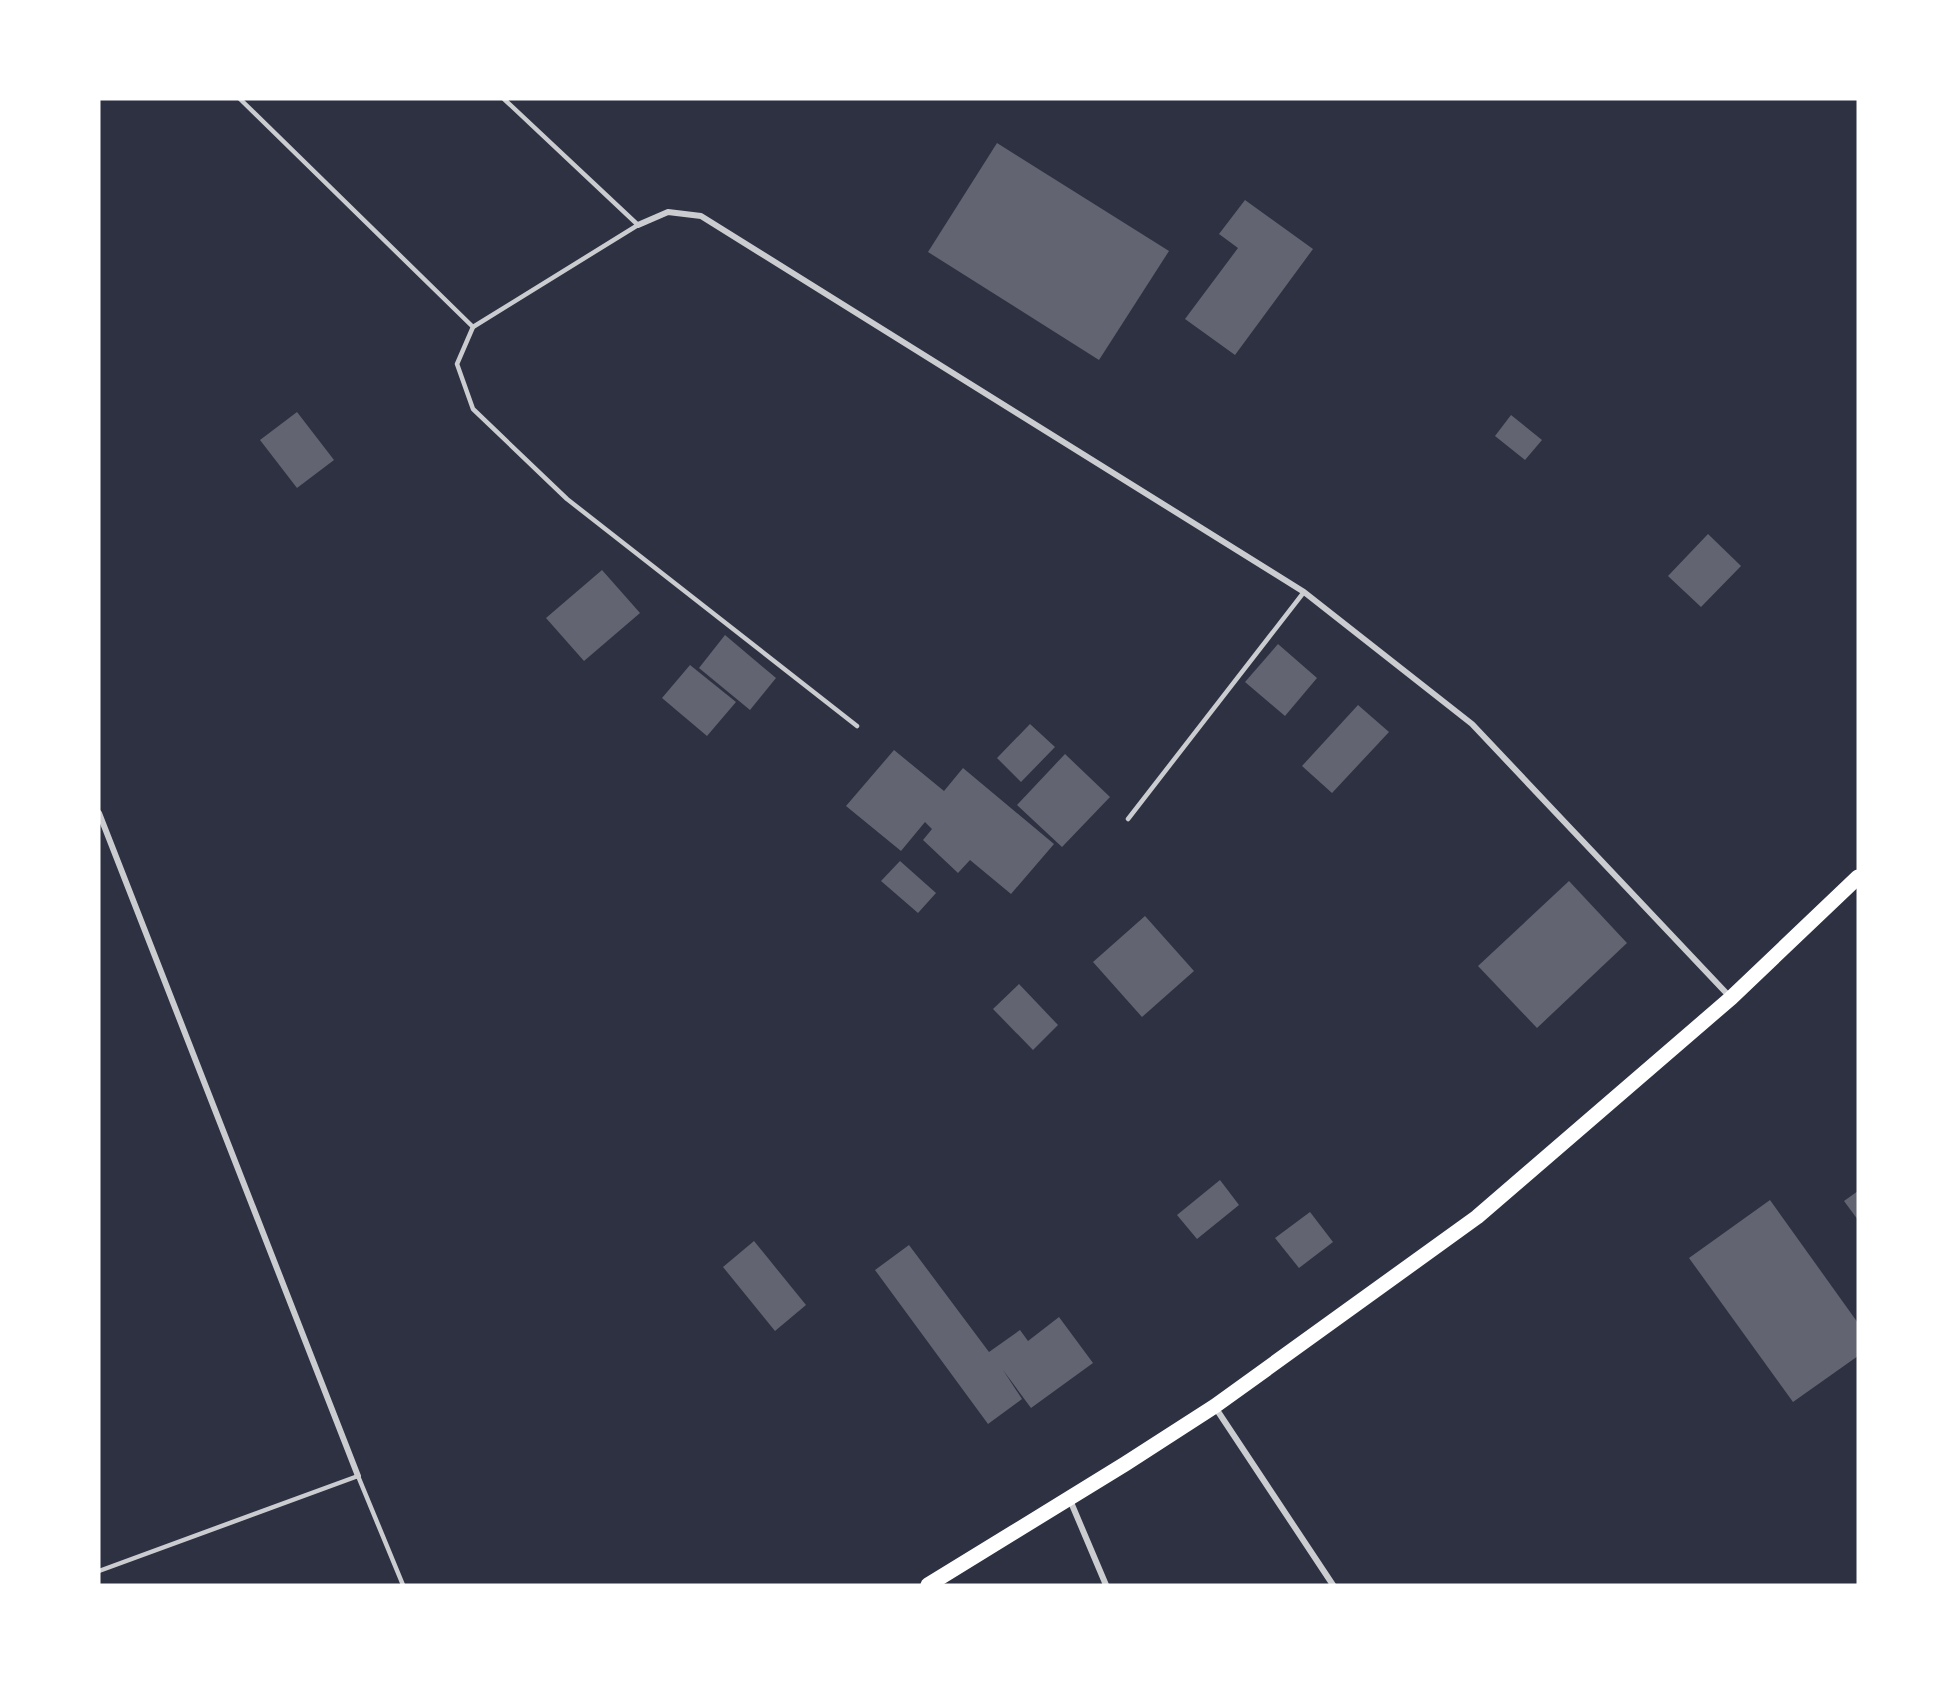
<svg xmlns="http://www.w3.org/2000/svg" width="1957" height="1684" font-family="Inter,sans-serif">
<rect width="100%" height="100%" fill="#2d3142"/>
<!-- building -->
<g fill="#626471">
<path d="M997,143l172,108 -70,109 -171,-108z"/>
<path d="M1245,200l68,49 -78,106 -50,-36 53,-71 -19,-14z"/>
<path d="M297,412l37,48 -37,28 -37,-48z"/>
<path d="M1511,415l31,25 -17,20 -30,-24z"/>
<path d="M1708,534l33,32 -40,41 -33,-31z"/>
<path d="M602,570l38,43 -56,48 -38,-43z"/>
<path d="M725,635l51,43 -26,32 -51,-42z"/>
<path d="M1278,644l39,34 -32,38 -40,-34z"/>
<path d="M690,665l46,37 -29,34 -45,-38z"/>
<path d="M1358,705l31,27 -57,61 -30,-27z"/>
<path d="M1030,724l25,23 -34,35 -24,-24z"/>
<path d="M894,750l50,41 19,-23 91,76 -43,50 -41,-34 -12,13 -35,-33 9,-11 -7,-7 -24,29 -55,-45z"/>
<path d="M1065,754l45,43 -48,50 -45,-42z"/>
<path d="M900,861l36,32 -18,20 -37,-32z"/>
<path d="M1569,881l58,62 -90,85 -59,-62z"/>
<path d="M1145,916l49,55 -52,46 -49,-55z"/>
<path d="M1019,984l39,41 -25,25 -40,-41z"/>
<path d="M1220,1180l19,25 -42,34 -20,-24z"/>
<path d="M1858,1191v29l-14,-19z"/>
<path d="M1770,1200l88,123v33l-65,46 -104,-144z"/>
<path d="M1310,1212l23,30 -34,26 -24,-30z"/>
<path d="M754,1241l52,64 -31,26 -52,-64z"/>
<path d="M909,1245l80,107 31,-22 8,11 31,-24 34,46 -62,45 -28,-38 19,29 -34,25 -113,-154z"/>
</g>
<g fill="none" stroke-linecap="round" stroke-linejoin="round">
<!-- service -->
<g stroke="#caccd0" stroke-width="4.5">
<path d="M240,99l233,228"/>
<path d="M504,99l134,126 -165,102 -16,37 16,45 94,90 290,227"/>
<path d="M1128,819l176,-227"/>
<path d="M99,1571l259,-95 45,109"/>
</g>
<!-- minor -->
<g stroke="#caccd0" stroke-width="6">
<path d="M638,225l30,-13 33,4 603,376 168,132 259,274"/>
<path d="M99,813l259,663"/>
<path d="M1215,1407l118,178"/>
<path d="M1070,1500l36,85"/>
</g>
<!-- primary -->
<path stroke="#fff" stroke-width="15" d="M928,1585l197,-121 90,-58 262,-189 254,-219 127,-121"/>
</g>
<!-- border -->
<rect width="1957" height="1684" fill="none" stroke="#ffffff" stroke-width="201"/>
</svg>
